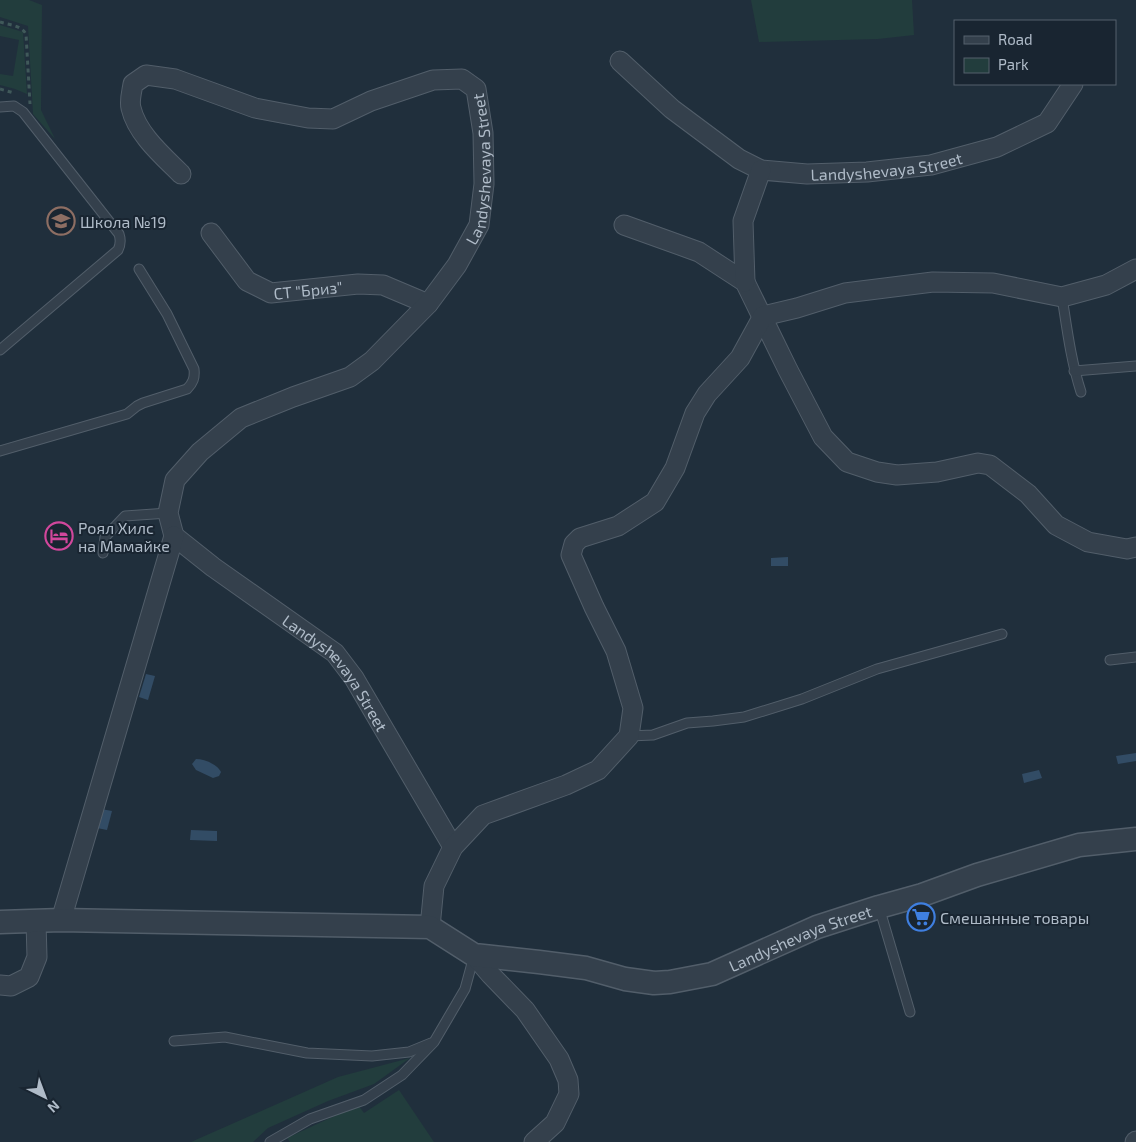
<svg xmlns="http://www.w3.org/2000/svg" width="1136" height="1142" font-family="'Exo 2',sans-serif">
<rect width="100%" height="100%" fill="#202f3c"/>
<!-- green -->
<g fill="#223d3d">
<path d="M0,0h29l13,5 -1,105 14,29 -22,-25 -5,-88 -28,-9z"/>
<path d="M751,0h161l2,35 -36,4 -119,3z"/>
<path d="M0,25l23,7 4,62 -12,-5 -15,-4v-11l13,2 6,-36 -19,-4z"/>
<path d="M410,1058l-36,26 -46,17 -60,27 -15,14h-62l147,-65z"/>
<path d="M399,1090l35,52h-144l-3,-4 71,-33 6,8z"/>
</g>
<!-- water -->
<g fill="#324c65">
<path d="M788,557v9h-17v-8z"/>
<path d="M146,674l9,2 -7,24 -9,-3z"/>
<path d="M1136,753v8l-18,3 -2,-8z"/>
<path d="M196,759c8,0 21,5 25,13l-2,4 -6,2 -17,-8 -4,-6z"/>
<path d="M1039,770l3,8 -18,5 -2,-9z"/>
<path d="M101,809l11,2 -5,19 -10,-2z"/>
<path d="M191,830l26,1v10l-27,-1z"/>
</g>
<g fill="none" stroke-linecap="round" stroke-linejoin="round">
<!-- service casing -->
<g stroke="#525e6a" stroke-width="11">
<g id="service">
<path d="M0,107l14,-1 9,6 96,122c2,6 2,10 -1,16l-118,100"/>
<path d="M1062,297c5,32 9,64 19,95"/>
<path d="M1074,371l62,-5"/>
<path d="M0,451l127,-37 10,-8 6,-3 44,-14c6,-6 8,-11 7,-20l-27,-55 -28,-45"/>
<path d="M103,553l2,-16 20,-21 43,-3"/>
<path d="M1110,660l26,-3"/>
<path d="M629,736l24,-1 34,-12 26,-2 31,-4 58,-18 75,-30 125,-35"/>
<path d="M879,907l31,105"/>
<path d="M174,1041l51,-4 82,16 65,3 37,-4 22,-9"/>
<path d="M270,1142l40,-23 54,-19 38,-25 32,-33 31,-53 9,-33"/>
</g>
</g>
<!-- minor casing -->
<g stroke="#525e6a" stroke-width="21">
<g id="minor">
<path id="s1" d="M620,61l52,48 67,50 22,11 46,4 60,-2 64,-7 66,-18 50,-24 26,-39"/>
<path d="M624,225l75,27 46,30 43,88 35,67 24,25 30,10 20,3 40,-3 41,-9 12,2 38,29 28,31 32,17 39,7 9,-2"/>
<path id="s2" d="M211,233l36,48 24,12 87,-9 25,1 45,19"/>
<path d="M745,282l-2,-61 18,-51"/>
<path id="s3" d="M174,536l-6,-23 7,-33 25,-28 41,-34 52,-21 57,-20 22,-16 56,-57 29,-39 22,-40 5,-41 -1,-51 -7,-44 -14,-10 -29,1 -62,21 -38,18 -25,-1 -53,-10 -80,-29 -29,-4 -13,9c-1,7 -4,17 -2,24 6,26 32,48 50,66"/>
<path id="s4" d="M174,536l39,31 122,86 19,25 99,169"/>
<path d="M61,920l113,-384"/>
<path d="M430,927l4,-41 19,-39 30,-32 83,-30 32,-15 31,-34 4,-28 -17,-57 -22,-44 -23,-52 3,-11 6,-6 38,-12 37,-24 20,-34 20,-55 12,-19 33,-36 23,-42 34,-8 48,-15 88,-11 60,1 69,14 44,-12 30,-16"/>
<path d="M474,955l17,20 34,35 34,49 9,21 1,14 -14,29 -21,19"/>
<path d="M0,985l11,1 18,-9 8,-20 -1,-35"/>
<path d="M1135,1142l1,-1"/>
</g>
</g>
<!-- tertiary casing -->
<g stroke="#525e6a" stroke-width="25">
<g id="tertiary">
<path id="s5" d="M0,922l61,-2 369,7 44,28 65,7 47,6 39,11 29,4 16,-1 42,-8 105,-47 62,-20 43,-12 55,-20 102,-30 57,-6"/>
</g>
</g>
<!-- path -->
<g stroke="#40595a" stroke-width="3" stroke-dasharray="4 4" stroke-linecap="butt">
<path d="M0,22c9,3 21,3 26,12l4,70"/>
<path d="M0,89l14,4"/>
</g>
<!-- service -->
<use href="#service" stroke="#34404c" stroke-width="9"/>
<!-- minor -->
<use href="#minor" stroke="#34404c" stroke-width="19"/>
<!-- tertiary -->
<use href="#tertiary" stroke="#34404c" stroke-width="22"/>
</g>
<!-- icons -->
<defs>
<g id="school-ring" transform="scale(1.4375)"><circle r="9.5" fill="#192531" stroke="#8d6e63" stroke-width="1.5"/><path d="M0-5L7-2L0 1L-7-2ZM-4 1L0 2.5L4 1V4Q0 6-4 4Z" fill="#8d6e63"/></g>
<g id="hotel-ring" transform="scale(1.4375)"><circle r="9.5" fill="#192531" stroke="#d1479c" stroke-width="1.5"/><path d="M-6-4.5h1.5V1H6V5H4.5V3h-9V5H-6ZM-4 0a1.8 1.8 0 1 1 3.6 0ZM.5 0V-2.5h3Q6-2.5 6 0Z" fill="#d1479c"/></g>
<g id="supermarket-ring" transform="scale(1.4375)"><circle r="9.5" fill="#192531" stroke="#3f7fe0" stroke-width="1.5"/><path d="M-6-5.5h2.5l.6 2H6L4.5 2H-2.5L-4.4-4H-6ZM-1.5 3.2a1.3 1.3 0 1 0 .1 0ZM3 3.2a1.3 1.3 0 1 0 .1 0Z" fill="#3f7fe0"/></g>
</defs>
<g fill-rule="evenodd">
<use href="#school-ring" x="61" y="221"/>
<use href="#hotel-ring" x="59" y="536"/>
<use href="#supermarket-ring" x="921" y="917"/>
</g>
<g text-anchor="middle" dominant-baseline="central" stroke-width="4" stroke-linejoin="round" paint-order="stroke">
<!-- street labels -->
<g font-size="16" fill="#afbbc8" stroke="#192531">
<text stroke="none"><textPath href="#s1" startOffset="305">Landyshevaya Street</textPath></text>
<text stroke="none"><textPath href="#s3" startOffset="522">Landyshevaya Street</textPath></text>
<text stroke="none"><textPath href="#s2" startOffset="124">СТ "Бриз"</textPath></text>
<text stroke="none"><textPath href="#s4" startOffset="214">Landyshevaya Street</textPath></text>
<text stroke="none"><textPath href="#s5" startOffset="819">Landyshevaya Street</textPath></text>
</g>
<!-- poi labels -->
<g font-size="16" fill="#afbbc8" stroke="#192531" text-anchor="start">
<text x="80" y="221">Школа №19</text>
<text x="78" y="527">Роял Хилс<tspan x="78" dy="18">на Мамайке</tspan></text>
<text x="940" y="917">Смешанные товары</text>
</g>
</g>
<!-- legend -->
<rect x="954" y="20" width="162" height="65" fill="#192531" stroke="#55616d"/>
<rect x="964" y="36" width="25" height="8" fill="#34404c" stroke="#55616d"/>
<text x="998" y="45" font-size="15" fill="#afbbc8">Road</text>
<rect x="964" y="58" width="25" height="15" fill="#223d3d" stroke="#55616d"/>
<text x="998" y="70" font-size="15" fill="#afbbc8">Park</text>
<!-- north arrow -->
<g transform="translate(45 1097) rotate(138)" stroke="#192531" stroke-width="4" paint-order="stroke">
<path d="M0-4L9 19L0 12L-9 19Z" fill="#afbbc8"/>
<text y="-8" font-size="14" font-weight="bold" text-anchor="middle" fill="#afbbc8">N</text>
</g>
</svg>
